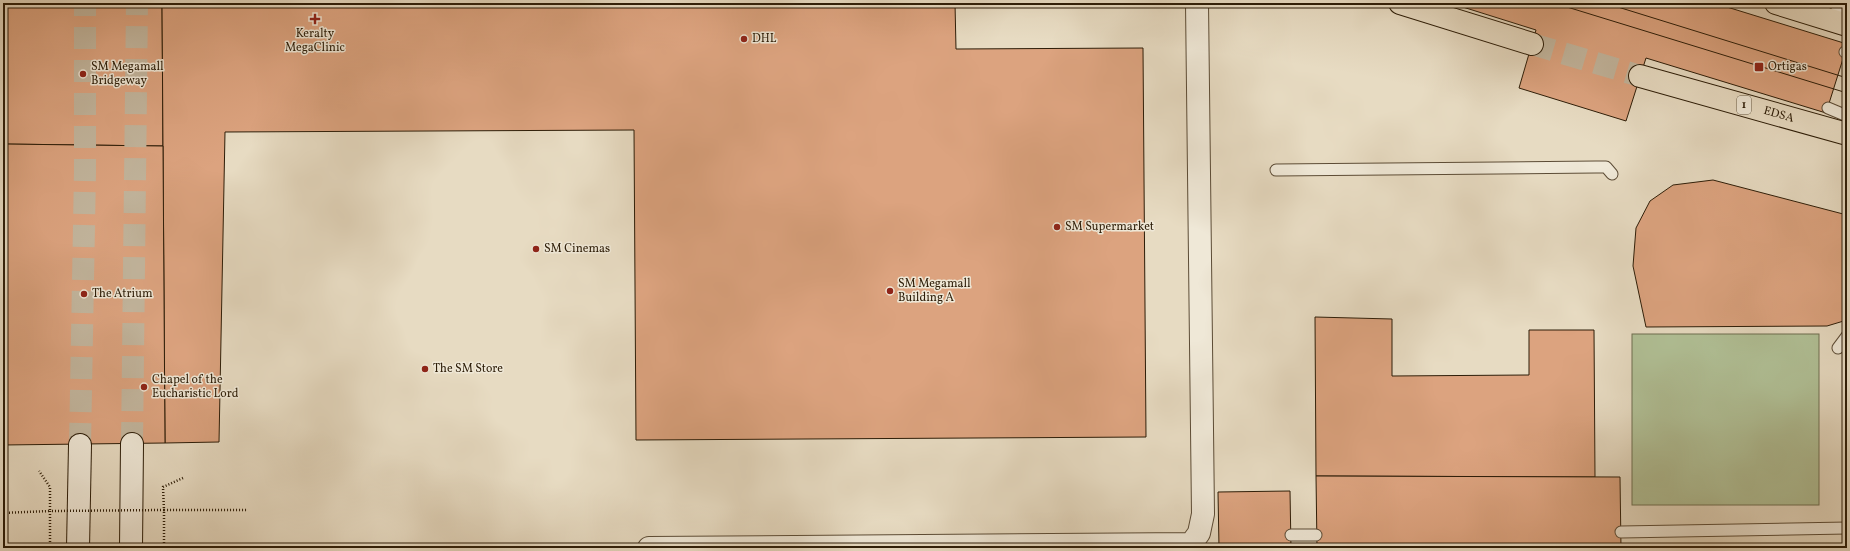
<svg xmlns="http://www.w3.org/2000/svg" width="1850" height="551" font-family="Vollkorn,serif">
<rect width="100%" height="100%" fill="#e7dbc2"/>
<filter id="stains"><feTurbulence type="fractalNoise" baseFrequency=".005" numOctaves="4"/><feColorMatrix values="0 0 0 0 .2 0 0 0 0 .09 0 0 0 0 .02 0 0 0 .5 -.17"/></filter>
<radialGradient id="worn" r=".72"><stop offset=".6" stop-color="#630" stop-opacity="0"/><stop offset="1" stop-color="#630" stop-opacity=".3"/></radialGradient>
<!-- green -->
<rect fill="#b1c197" stroke="#6f6f50" x="1632" y="334" width="187" height="171"/>
<!-- building -->
<g fill="#dca37f" stroke="#2d1d08">
<path d="M3,3h159l1,143 -160,-2z"/>
<path d="M162,3h793l1,46 187,-1 3,389 -510,3 -2,-310 -409,2 -6,310 -54,1z"/>
<path d="M1450,3h264l133,41v2l-21,67 -180,-55 -20,63 -107,-33 17,-58z"/>
<path d="M3,144l160,2 2,297 -162,2z"/>
<path d="M1713,180l134,35v105l-20,6 -181,1 -13,-61 3,-38 14,-27 23,-16z"/>
<path d="M1315,317l77,2v57l137,-1v-45h65l1,147 -279,-1z"/>
<path d="M1316,476l304,1 1,71h-304z"/>
<path d="M1290,491l1,57h-72l-1,-56z"/>
</g>
<g fill="none" stroke-linecap="round" stroke-linejoin="round">
<!-- secondary-tunnel -->
<g stroke="#c2b59d" stroke-width="22" stroke-dasharray="22 11" stroke-linecap="butt">
<path d="M132,444l5,-441"/>
<path d="M80,445l5,-274v-168"/>
</g>
<!-- trunk-tunnel -->
<path stroke="#c2b59d" stroke-width="22" stroke-dasharray="22 11" stroke-linecap="butt" d="M1532,44l108,32"/>
<!-- service casing -->
<g stroke="#5c4c36" stroke-width="13">
<g id="service">
<path d="M1835,21l3,-18"/>
<path d="M1845,52l2,1"/>
<path d="M1828,108l19,8"/>
<path d="M1276,170l320,-3h10l6,7"/>
<path d="M1838,348l9,-12"/>
<path d="M1621,532l226,-4"/>
<path d="M1291,535h25"/>
</g>
</g>
<!-- minor casing -->
<g stroke="#5c4c36" stroke-width="24">
<path id="minor" d="M649,548l542,-4 8,-11 4,-19 -6,-511"/>
</g>
<!-- secondary casing -->
<g stroke="#2d1d08" stroke-width="24">
<g id="secondary">
<path d="M78,548l2,-103"/>
<path d="M131,548l1,-104"/>
</g>
</g>
<!-- trunk casing -->
<g stroke="#2d1d08" stroke-width="24">
<g id="trunk">
<path d="M1400,3l132,41"/>
<path d="M1776,3l71,22"/>
<path id="s1" d="M1640,76l207,58"/>
</g>
</g>
<!-- path -->
<g stroke="#2d1d08" stroke-width="2.5" stroke-dasharray="1 2" stroke-linecap="butt">
<path d="M183,478l-20,9 1,23h83"/>
<path d="M3,513l47,-2v-24l-11,-16"/>
</g>
<!-- service -->
<use href="#service" stroke="#efe8d7" stroke-width="11"/>
<!-- minor -->
<use href="#minor" stroke="#efe8d7" stroke-width="22"/>
<!-- secondary -->
<use href="#secondary" stroke="#efe8d7" stroke-width="22"/>
<!-- trunk -->
<use href="#trunk" stroke="#e7dbc2" stroke-width="22"/>
<!-- tram -->
<g stroke="#2d1d08" stroke-width="1">
<path d="M1554,3l293,90"/>
<path d="M1605,3l242,75"/>
</g>
<!-- path-bridge -->
<path stroke="#2d1d08" stroke-width="2.5" stroke-dasharray="1 2" stroke-linecap="butt" d="M50,548v-37l114,-1v38"/>
</g>
<!-- markers -->
<g fill="#8f2418" stroke="#efe8d7" stroke-width="1.5">
<path d="M313 13h4v4h4v4h-4v4h-4v-4h-4v-4h4z"/>
<circle cx="744" cy="39" r="4"/>
<rect x="1754" y="62" width="10" height="10" rx="2"/>
<circle cx="83" cy="74" r="4"/>
<circle cx="1057" cy="227" r="4"/>
<circle cx="536" cy="249" r="4"/>
<circle cx="890" cy="291" r="4"/>
<circle cx="84" cy="294" r="4"/>
<circle cx="425" cy="369" r="4"/>
<circle cx="144" cy="387" r="4"/>
</g>
<g text-anchor="middle" dominant-baseline="central" stroke-width="3" stroke-linejoin="round" paint-order="stroke">
<!-- shield labels -->
<rect fill="#efe8d7" stroke="#675a46" stroke-width="1" x="1737" y="96" width="14" height="18" rx="3"/>
<g font-size="11" font-weight="bold" fill="#2d1d08">
<text x="1744" y="105">1</text>
</g>
<!-- poi labels -->
<g font-size="12" fill="#2d1d08" stroke="#efe8d7" text-anchor="start">
<text x="315" y="34" text-anchor="middle">Keralty<tspan x="315" dy="14">MegaClinic</tspan></text>
<text x="752" y="39">DHL</text>
<text x="91" y="67">SM Megamall<tspan x="91" dy="14">Bridgeway</tspan></text>
<text x="1768" y="67">Ortigas</text>
<text x="1065" y="227">SM Supermarket</text>
<text x="544" y="249">SM Cinemas</text>
<text x="898" y="284">SM Megamall<tspan x="898" dy="14">Building A</tspan></text>
<text x="92" y="294">The Atrium</text>
<text x="433" y="369">The SM Store</text>
<text x="152" y="380">Chapel of the<tspan x="152" dy="14">Eucharistic Lord</tspan></text>
</g>
<!-- street labels -->
<g font-size="12" fill="#2d1d08" stroke="#efe8d7">
<text stroke="none"><textPath href="#s1" startOffset="144">EDSA</textPath></text>
</g>
</g>
<!-- margin -->
<rect width="1850" height="551" fill="none" stroke="#e7dbc2" stroke-width="16"/>
<rect x="4" y="4" width="1842" height="543" fill="none" stroke="#2d1d08" stroke-width="2"/>
<rect x="8" y="8" width="1834" height="535" fill="none" stroke="#2d1d08"/>
<rect width="100%" height="100%" filter="url(#stains)"/>
<rect width="100%" height="100%" fill="url(#worn)"/>
</svg>
